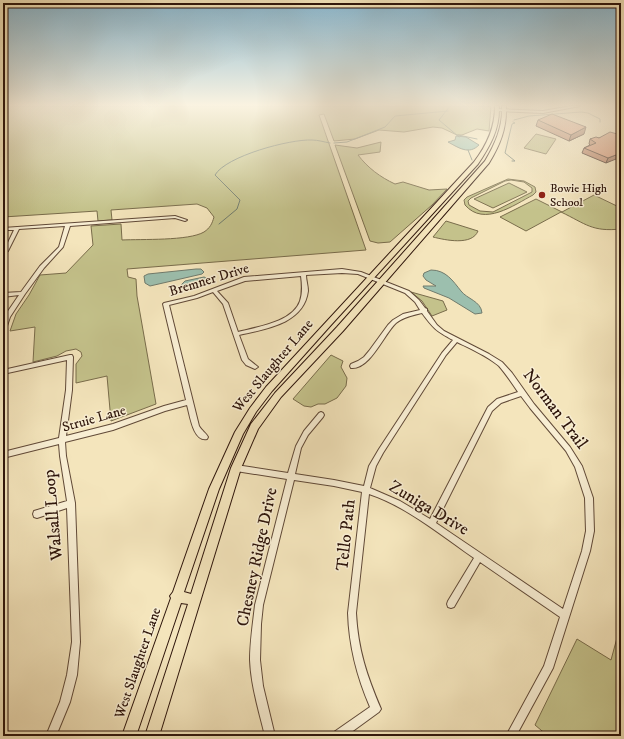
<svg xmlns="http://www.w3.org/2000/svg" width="624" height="739" font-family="'IM FELL DW Pica',serif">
<rect width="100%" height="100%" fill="#f4e5bc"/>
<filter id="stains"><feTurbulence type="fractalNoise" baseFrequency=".005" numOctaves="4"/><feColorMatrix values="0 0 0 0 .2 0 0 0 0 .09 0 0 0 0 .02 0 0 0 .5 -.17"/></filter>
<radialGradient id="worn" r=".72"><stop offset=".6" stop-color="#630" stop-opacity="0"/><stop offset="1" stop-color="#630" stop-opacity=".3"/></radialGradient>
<!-- green -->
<g fill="#c4c28b" stroke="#796c4b" fill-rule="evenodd">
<path d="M3,106h488l-2,25 -12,-2 -15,6h-5l-15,-7 -9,-1 -29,5 -25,-2 -24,9 -21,2 -10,-27 -5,1 47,135 -239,19 1,8 8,2 1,17 19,108 -45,17 -4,-45 -31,7v-19l6,-8 -1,-4 -5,-3 -10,2 -9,5 -24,6 2,-35 -25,4 6,-17 13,-19 11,-20 26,-2 27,-28 -2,-19 30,-2 1,16c19,-1 67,1 82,-8 6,-4 8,-8 10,-15l-7,-9 -10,-4 -86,6 1,10 -14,1 -1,-10 -94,6z"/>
<path d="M536,134l20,5 -10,15 -22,-6z"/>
<path d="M381,142l-1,10 -22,3c10,13 22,22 37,29l8,-2 26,8 18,-1 -15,16 -42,37 -12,1 -8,-2 -35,-96 22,3z"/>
<path d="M508,179l16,2 11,6 1,5 -3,3c-19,10 -49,32 -68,10l-1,-5 3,-3zM511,180l13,2 8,6v4l-39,20 -13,-1 -11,-6 -1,-4 3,-3 34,-17z"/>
<path d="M509,183l18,9 -34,16 -19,-9z"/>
<path d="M594,195l27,13v21c-29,3 -35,-5 -60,-17l-35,19 -26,-14 36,-18 26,13z"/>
<path d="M446,221l32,10c-6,15 -33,9 -45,6z"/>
<path d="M411,292l32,9 4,9 -15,6 -10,-15z"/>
<path d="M331,355l12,6 -2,6 6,11 -1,8 -9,12 -12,6h-7l-7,3 -7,-1 -11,-7z"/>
<path d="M621,623v113h-73l-13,-11 42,-86 34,21z"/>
</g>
<!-- water -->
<g fill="#9cbfae" stroke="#707b6d">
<path d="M456,136l10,1 13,8c-10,10 -20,3 -31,-3l7,-2z"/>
<path d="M196,269h5l3,3 -2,2 -52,12 -5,-3 -1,-7 4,-2z"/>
<path d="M431,270c15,0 22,11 30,21 6,8 20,10 21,22l-7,1 -26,-16 -25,-10 -1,-2h13l-10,-6 -3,-4 1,-3z"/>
<path d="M204,277l3,1 1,5 -19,7h-5l-3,-5 4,-4z"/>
</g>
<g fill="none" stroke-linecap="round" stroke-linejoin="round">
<!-- stream -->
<g stroke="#707b6d" stroke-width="1">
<path d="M450,106l-11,14 20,17"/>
<path d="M514,120l15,-4 52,-4 7,1 12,6v3"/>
<path d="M458,135l19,4"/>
<path d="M334,143l13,-1 38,-15 10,-11 53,-5"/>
<path d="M468,150l4,10"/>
<path d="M512,161h3l-10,-8 7,-29 3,-1 -2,-1"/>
<path d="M219,224l18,-15 3,-9 -25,-25c11,-19 75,-36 97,-35 6,0 12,2 18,3"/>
</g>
<!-- minor casing -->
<g stroke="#604937" stroke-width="2">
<g id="minor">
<path d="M571,106h9l-37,7 -46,-2 -2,-1 2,-1 46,2z"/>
<path d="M175,216l12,4 -2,1 -10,-3 -105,8 -7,21 -19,21 -19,26 -15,23 -4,12 -3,2v-10l1,-4 15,-22 -16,2v-4l18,-1 19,-26 19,-19 6,-21 -46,3 -11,22 -2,1 -2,-1 10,-21h-11v-2z"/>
<path d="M342,269l19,3 48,19 10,9 6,8 2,1v2l10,14 7,6 45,23 13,8 10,11 22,31 36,43 12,19 11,32 1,33 -4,20 -37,117 -37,68h-10l38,-70 16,-49 -80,-55 -26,45 -3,1 -3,-1 -1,-3 1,-3 26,-43c-32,-22 -68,-52 -105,-64l-13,119c2,37 11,63 25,96l-2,3 -33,24h-13l1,-4 36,-25c-13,-30 -21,-61 -22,-94l14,-121 -28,-6 -40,-6 -31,125 -2,19 -1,36 3,26 12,50h-10c-6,-25 -14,-50 -15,-76 0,-18 3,-37 5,-55l32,-126 -51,-8 -2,-1 -2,-2 2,-2 2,-1 52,8 8,-27 8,-15 15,-18 2,-1 2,1 1,2 -1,2 -15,18 -7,13 -6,26 39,6 30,6 5,-20 10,-17 63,-96 11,-13c-17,-9 -20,-12 -31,-27 -8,2 -19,4 -26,10 -12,11 -26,47 -45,45l-1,-2 1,-2 7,-3 6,-4 5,-6 19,-26 5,-5 10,-6 17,-4 -5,-8 -10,-9 -47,-19 -16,-1 -36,2c0,5 2,11 2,16 -4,33 -43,38 -69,44l9,24 10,8 -3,2 -9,-4 -4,-5 -19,-56 -10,-12 -16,6 -28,7 30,121c3,5 7,7 9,11l-1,2c-14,3 -17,-24 -20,-34l-22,6 -52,19 -48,12 1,14 9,47 5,139 -3,33 -7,27 -14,34h-10l14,-34 7,-27 5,-33 -5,-134 -30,10 -3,-1 -1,-3 1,-3 33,-10 -7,-45 -1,-12 -56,14v-6l56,-14 7,-48 1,-30 -64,14v-4l67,-15h2l1,2 -1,33 -6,46 47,-12 51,-18 22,-6 -23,-96 1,-1 30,-7 50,-19zM301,276c1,8 2,16 -1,25 -7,21 -43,26 -62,31l-10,-29 -11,-12 28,-10zM457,342c14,7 30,14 42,24 7,8 13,17 19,26l-21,7 -9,8 -58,112 -30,-18 -30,-13 6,-22 7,-13 63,-98zM521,396l9,12 36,43 9,16 10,31 1,33 -4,20 -19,58 -127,-86 56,-112 9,-8z"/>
</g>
</g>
<!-- major casing -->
<g stroke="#2e150b" stroke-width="2">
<path id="major" d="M495,106h4c1,23 -9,40 -21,58l-147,161 -59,66 -16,21 -13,22 -24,55 -35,103 7,2 40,-126 20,-44 24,-31 62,-66 148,-166c10,-17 18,-34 17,-55h4c1,22 -6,39 -17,57l-146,168 -62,66 -23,32 -17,39 -82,268h-14l43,-132 -7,-1 -45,133h-14l49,-138 -1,-2 3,-4 36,-103 26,-57 15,-24 16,-21 208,-225c13,-17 21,-34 21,-56z"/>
</g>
<!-- minor -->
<use href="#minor" fill="#f8eed3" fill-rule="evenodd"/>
<!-- major -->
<use href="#major" fill="#f4e5bc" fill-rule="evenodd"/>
</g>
<!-- wall -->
<g fill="#b5785c" stroke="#2e150b">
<path d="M538,120l46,14 -15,7 -33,-15z"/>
<path d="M621,135l-15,28 -24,-10 2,-5 6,-3 -1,-1 1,-5z"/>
</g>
<!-- shaded-wall -->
<g fill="#93614b" stroke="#2e150b">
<path d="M586,127l-2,7 -15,7 2,-6z"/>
<path d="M621,153v4l-15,6 2,-5z"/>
</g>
<!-- building -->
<g fill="#d28b6b" stroke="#2e150b">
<path d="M552,114l34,13 -15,8 -33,-15z"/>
<path d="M610,132l11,3v18l-13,5 -24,-10 12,-5 -6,-4 6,-2 3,1z"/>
</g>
<!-- sky -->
<linearGradient id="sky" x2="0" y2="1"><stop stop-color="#89b8d1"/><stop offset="0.5" stop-color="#faf3e1"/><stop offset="1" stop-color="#faf3e1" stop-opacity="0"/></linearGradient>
<rect width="624" height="210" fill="url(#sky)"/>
<!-- markers -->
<circle fill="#8f2418" stroke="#f8eed3" stroke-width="1.5" cx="542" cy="195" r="4"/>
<g text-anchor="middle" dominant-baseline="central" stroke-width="3" stroke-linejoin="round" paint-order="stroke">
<!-- far-poi labels -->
<g font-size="12" fill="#2e150b" stroke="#f8eed3" text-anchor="start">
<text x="550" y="188">Bowie High<tspan x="550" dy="14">School</tspan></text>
</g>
<!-- street labels -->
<g font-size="14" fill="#2e150b" stroke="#f8eed3">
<text transform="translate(209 280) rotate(-17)">Bremner Drive</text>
<text transform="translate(273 366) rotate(-50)">West Slaughter Lane</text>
<text transform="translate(94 419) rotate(-16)">Struie Lane</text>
<text transform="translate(138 663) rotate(-71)">West Slaughter Lane</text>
</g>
<!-- near-street labels -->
<g font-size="17" fill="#2e150b" stroke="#f8eed3">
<text transform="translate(555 409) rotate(53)">Norman Trail</text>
<text transform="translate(429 508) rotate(31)">Zuniga Drive</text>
<text transform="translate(53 515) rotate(-95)">Walsall Loop</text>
<text transform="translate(346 535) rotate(-84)">Tello Path</text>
<text transform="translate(257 557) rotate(-78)">Chesney Ridge Drive</text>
</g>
</g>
<!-- margin -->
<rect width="624" height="739" fill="none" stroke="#f4e5bc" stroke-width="16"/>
<rect x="4" y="4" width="616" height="731" fill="none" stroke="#2e150b" stroke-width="2"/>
<rect x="8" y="8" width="608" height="723" fill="none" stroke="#2e150b"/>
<rect width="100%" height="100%" filter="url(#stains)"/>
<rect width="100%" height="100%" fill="url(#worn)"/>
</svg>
